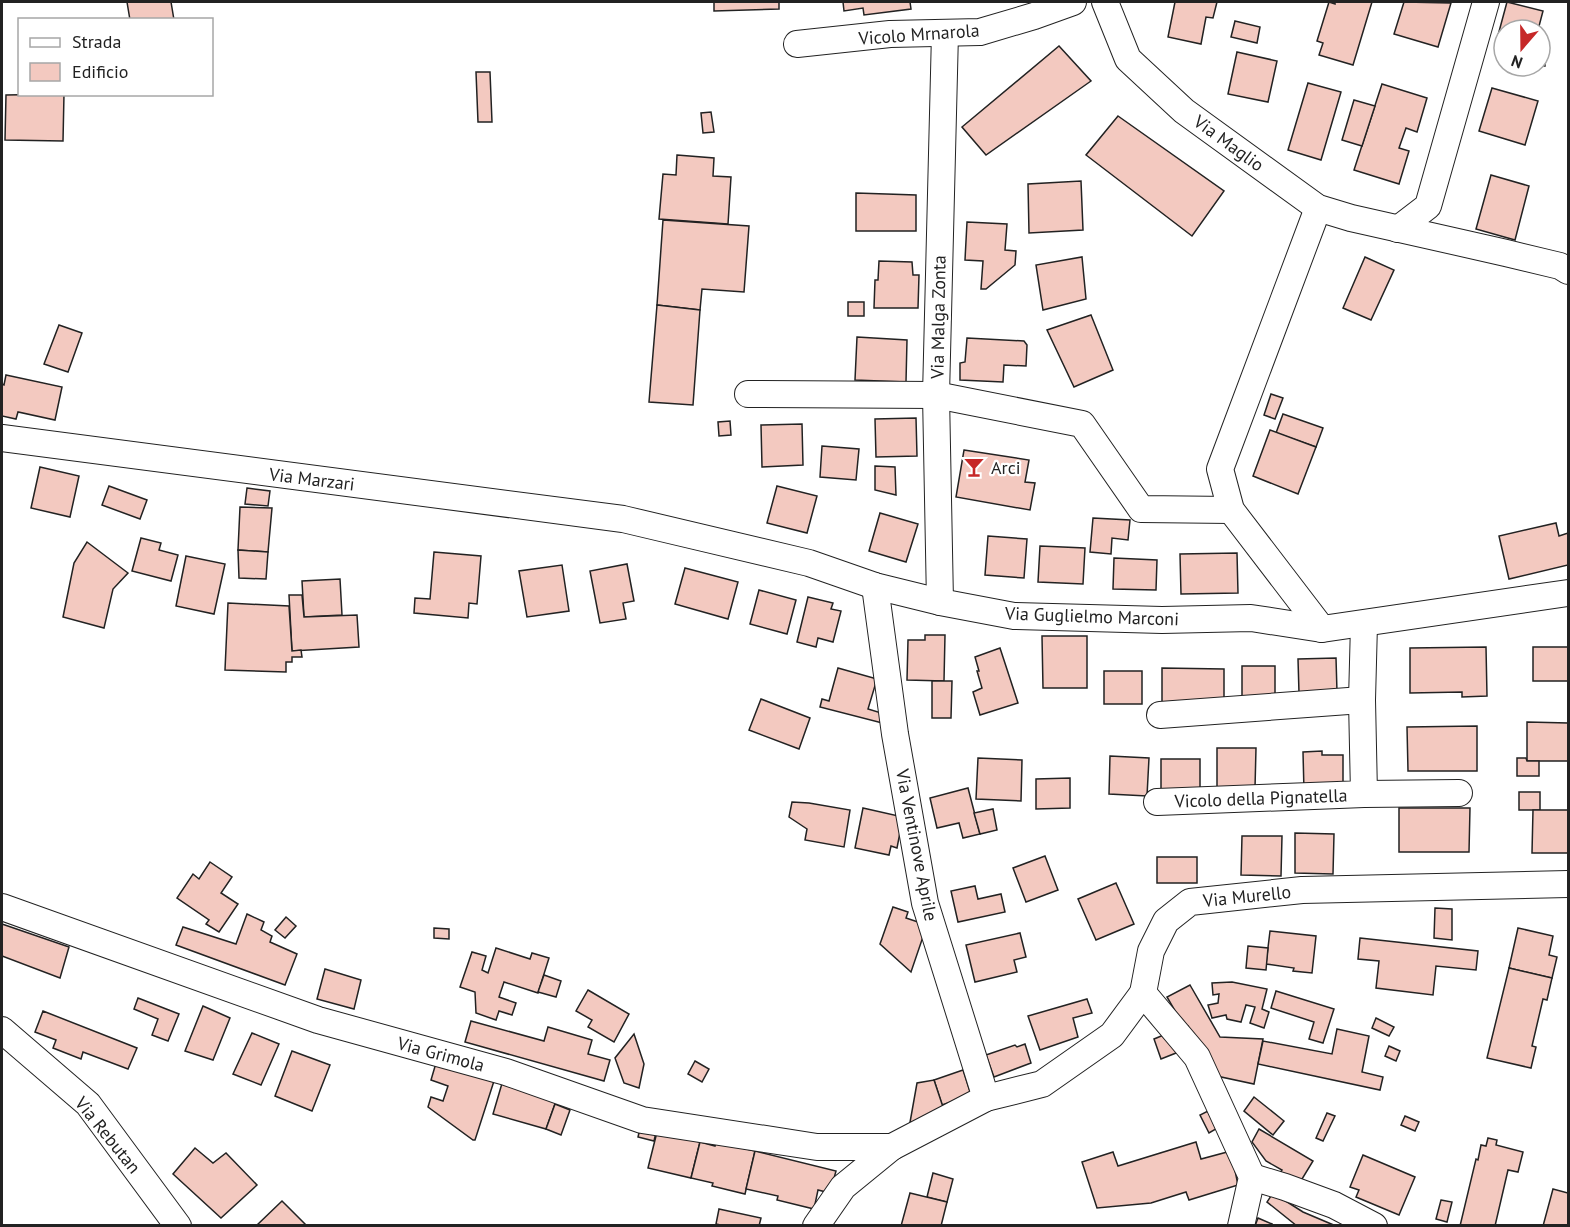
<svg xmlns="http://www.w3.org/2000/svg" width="1570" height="1227" font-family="'PT Sans',sans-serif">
<rect width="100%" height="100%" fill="#fff"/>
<!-- building -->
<g fill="#f3c9c0" stroke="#222" stroke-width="1.5">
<path d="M127,2h44l3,18h-44z"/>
<path d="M714,2h65v7l-65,2z"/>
<path d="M843,2h67l1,7 -47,6 -1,-7 -19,3z"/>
<path d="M1175,2h42l-4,16 -7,-1 -5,27 -33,-7z"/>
<path d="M1329,2l6,2v-2h37l-19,63 -34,-10 4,-12 -6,-2z"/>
<path d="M1404,2l47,1 -13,44 -44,-13z"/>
<path d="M1507,2l36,9 -5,19h-34v30h-4l-3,-21z"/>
<path d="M1235,21l25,6 -3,16 -26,-6z"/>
<path d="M1540,38l4,1 1,27h-5z"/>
<path d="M1059,46l32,35 -105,74 -24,-28z"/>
<path d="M1237,52l40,9 -9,41 -40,-8z"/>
<path d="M476,72h14l2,50h-14z"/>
<path d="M1308,83l33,9 -20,68 -33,-10z"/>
<path d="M1382,84l45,14 -10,34 -11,-4 -7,20 10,3 -10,33 -45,-14z"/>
<path d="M1492,88l46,13 -13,44 -46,-14z"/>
<path d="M64,94l-1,47 -58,-1 1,-45z"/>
<path d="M1354,100l21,6 -13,40 -20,-6z"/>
<path d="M711,112l3,20 -11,1 -2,-20z"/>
<path d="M1118,116l106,75 -32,45 -106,-81z"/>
<path d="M677,155l37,3 -1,18 18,1 -3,47 -69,-5 4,-45 13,1z"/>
<path d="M1491,175l38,11 -14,54 -39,-11z"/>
<path d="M1081,181l2,49 -54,3 -1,-49z"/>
<path d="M856,193l60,2v36h-60z"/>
<path d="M663,220l86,6 -5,66 -42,-3 -2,21 -43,-5z"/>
<path d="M967,222l40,2 -2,26 11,1 -1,14 -29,24h-5l2,-28 -18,-1z"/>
<path d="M1082,257l4,42 -43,11 -7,-45z"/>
<path d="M1365,257l29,13 -23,50 -28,-12z"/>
<path d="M879,261l33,1 1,13h6l-1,33h-44l1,-28h3z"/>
<rect x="848" y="302" width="16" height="14"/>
<path d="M657,305l43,5 -7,95 -44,-3z"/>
<path d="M1091,315l22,55 -39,17 -27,-57z"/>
<path d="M59,325l23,8 -14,39 -24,-8z"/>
<path d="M857,337l50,3 -1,42 -51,-2z"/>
<path d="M967,338l57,3 3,4 -1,21 -22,-1 -1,17 -43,-2v-17l5,-1z"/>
<path d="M6,375l56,12 -7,33 -37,-8 -2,7 -14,-3v-32l2,1z"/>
<path d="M1271,394l12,4 -8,21 -11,-4z"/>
<path d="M1283,414l40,14 -7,19 -40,-14z"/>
<path d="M916,418l1,38 -41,1 -1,-38z"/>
<path d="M730,421l1,14 -12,1 -1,-14z"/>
<path d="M802,424l1,41 -41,2 -1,-42z"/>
<path d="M1270,430l46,17 -18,47 -45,-18z"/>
<path d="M822,446l37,3 -3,31 -36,-3z"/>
<path d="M964,450l65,10 -4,22 10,1 -5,27 -74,-13z"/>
<path d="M875,466l20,1 1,28 -21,-5z"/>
<path d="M40,467l39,9 -9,41 -39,-9z"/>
<path d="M109,486l38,14 -7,19 -38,-14z"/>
<path d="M777,486l40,10 -10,37 -40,-10z"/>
<path d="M247,488l23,3 -2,15 -23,-2z"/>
<path d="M240,507l32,1 -4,44 -30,-2z"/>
<path d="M880,513l38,11 -12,38 -37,-11z"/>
<path d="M1093,518l37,2 -2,20 -16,-2 -1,16 -21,-2z"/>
<path d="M1556,523l3,13 9,-3v32l-59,14 -10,-43z"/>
<path d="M988,536l39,3 -3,39 -39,-3z"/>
<path d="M141,538l20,5 -2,7 19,5 -7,26 -39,-10z"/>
<path d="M87,542l41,31 -15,16 -9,39 -41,-11 11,-54z"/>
<path d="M1040,546l45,2 -2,36 -45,-2z"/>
<path d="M238,550l30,2 -2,27 -27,-1z"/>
<path d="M434,552l47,4 -4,48 -8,-1 -1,15 -54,-5 1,-15 15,1z"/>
<path d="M1237,553l1,40 -57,1 -1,-40z"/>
<path d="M186,556l39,8 -11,50 -38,-8z"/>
<path d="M1114,558l43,2 -1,30 -43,-1z"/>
<path d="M627,564l7,37 -11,2 3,16 -26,4 -10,-52z"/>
<path d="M562,565l7,46 -42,6 -8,-46z"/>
<path d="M685,568l53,14 -10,37 -53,-15z"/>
<path d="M340,579l2,36 -38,2 -2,-36z"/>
<path d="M759,590l37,10 -9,34 -37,-10z"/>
<path d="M289,595h13l2,22 53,-2 2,32 -67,4z"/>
<path d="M808,597l25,6 -2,6 10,2 -8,31 -15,-4 -2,9 -19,-5z"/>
<path d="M228,603l61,3 3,45 9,-1 1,7h-10v5h-6v10l-61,-2z"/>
<path d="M925,635h20l-1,46 -37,-1 1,-40h17z"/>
<path d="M1042,636h45v52h-44z"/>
<path d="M1486,647l1,49 -25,1v-5l-52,1v-45z"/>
<rect x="1533" y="647" width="35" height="34"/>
<path d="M1000,648l18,55 -38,12 -7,-23 9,-4 -5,-17h2l-4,-14z"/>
<path d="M1336,658l1,34 -38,1 -1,-34z"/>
<rect x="1242" y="666" width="33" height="35"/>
<path d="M838,668l39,11 -9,30 20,6 2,10 -70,-18 2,-8 7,2z"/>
<path d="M1162,668l62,1v36h-62z"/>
<rect x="1104" y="671" width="38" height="33"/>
<path d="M932,681h20l-1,37h-19z"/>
<path d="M761,699l49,19 -11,31 -50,-19z"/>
<path d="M1527,722l41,1v38h-41z"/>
<path d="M1477,726v45h-69l-1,-44z"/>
<path d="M1217,748h39l-1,40h-38z"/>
<path d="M1322,751v4h21v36h-39l-1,-39z"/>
<path d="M1110,756l39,2 -2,38 -38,-2z"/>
<path d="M978,758l44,2 -1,41 -45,-2z"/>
<path d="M1517,758h9l1,3h12v15h-22z"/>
<rect x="1161" y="759" width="39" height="33"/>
<path d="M1070,778v30l-34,1v-30z"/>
<path d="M968,788l12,46 -17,4 -4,-15 -22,5 -7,-30z"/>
<rect x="1519" y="792" width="21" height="18"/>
<path d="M792,802l17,1 41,7 -6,37 -39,-7 2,-11 -18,-12z"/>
<path d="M863,808l40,9 -6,31 -6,-2 -2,9 -34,-7z"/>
<path d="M1399,808h71l-1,44h-70z"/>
<path d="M993,809l4,21 -17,4 -6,-21z"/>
<path d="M1533,810h35v43h-36z"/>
<path d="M1295,833l39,1 -1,40 -38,-1z"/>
<path d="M1242,836h40l-1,40 -40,-1z"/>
<path d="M1045,856l13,34 -32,12 -13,-34z"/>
<rect x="1157" y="857" width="40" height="26"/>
<path d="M210,862l22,15 -11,16 17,11 -19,28 -13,-8 3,-4 -32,-22 16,-24 6,5z"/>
<path d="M1116,883l18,41 -38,16 -18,-41z"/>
<path d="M975,886l3,13 23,-5 4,18 -47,10 -7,-31z"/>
<path d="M893,907l15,5 -2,6 21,7 -16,47 -31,-28z"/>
<path d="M1435,908l17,1v31l-18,-2z"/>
<path d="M247,914l17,8 -3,8 11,6 -2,6 27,12 -12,31 -109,-40 7,-18 53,17z"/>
<path d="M286,917l10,9 -11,12 -10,-8z"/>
<path d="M2,924l67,23 -9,31 -58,-22z"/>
<path d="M434,928l15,1v10l-15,-1z"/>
<path d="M1518,928l35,8 -4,19 8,2 -5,21 -43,-10z"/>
<path d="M1270,931l46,5 -4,37 -19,-2 1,-3 -28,-4z"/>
<path d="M1020,933l6,24 -12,3 3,12 -42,10 -9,-37z"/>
<path d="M1360,938l118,13 -2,19 -40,-4 -3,29 -57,-7 3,-27 -21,-2z"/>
<path d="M1248,946l20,2 -2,22 -20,-2z"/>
<path d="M496,948l34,11 2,-6 17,5 -11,35 -34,-11 -5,15 17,6 -4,12 -13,-4 -3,9 -20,-7 -1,-21 -15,-5 12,-35 14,4 -4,14 6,3z"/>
<path d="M1509,968l43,10 -5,22 -4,-1 -11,47 4,1 -5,21 -44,-10z"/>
<path d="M325,969l36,11 -7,29 -37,-10z"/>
<path d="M544,975l17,6 -5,16 -18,-5z"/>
<path d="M1232,982l35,7 -5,20 7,3 -5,16 -14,-5 5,-16 -9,-2 -5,17 -14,-3 -1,-4 -14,3 -4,-13 10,-2 1,-9 -6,1 -1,-12z"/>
<path d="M1190,985l30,52 43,2 -9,45 -42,-9 -24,-49 -3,2 -18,-31z"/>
<path d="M588,990l41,24 -15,28 -26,-15 4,-7 -16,-9z"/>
<path d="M1276,991l58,18 -11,34 -14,-4 5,-17 -43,-14z"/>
<path d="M138,998l41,16 -11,27 -16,-6 6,-16 -24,-10z"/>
<path d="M1087,999l5,14 -19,5 5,19 -38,13 -12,-34z"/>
<path d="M203,1006l27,12 -17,42 -28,-9z"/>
<path d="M43,1011l94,37 -9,21 -45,-17 -2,7 -28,-11 3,-8 -21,-8z"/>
<path d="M1376,1018l18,9 -5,9 -17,-8z"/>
<path d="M471,1021l73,20 4,-14 44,13 -4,14 22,6 -6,21 -139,-39z"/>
<path d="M1337,1029l32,7 -7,36 21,5 -3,13 -122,-26 5,-23 69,13z"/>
<path d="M1171,1032l10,19 -20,8 -7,-20z"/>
<path d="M252,1033l27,11 -18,41 -28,-11z"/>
<path d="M634,1034l10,30 -5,24 -15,-5 -9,-25z"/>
<path d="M1025,1044l6,19 -37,14 -8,-22 29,-10 2,2z"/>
<path d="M1389,1046l11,5 -4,10 -11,-5z"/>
<path d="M292,1051l38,14 -18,46 -37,-15z"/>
<path d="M695,1061l14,8 -7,13 -14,-8z"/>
<path d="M436,1063l58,18 -19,59h-2l-45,-33 3,-10 12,4 5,-15 -17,-6z"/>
<path d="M963,1070l8,25 -29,10 -8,-25z"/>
<path d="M503,1080l53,21 -10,28 -53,-15z"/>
<path d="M934,1080l10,30 -35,18 8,-45z"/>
<path d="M1254,1097l30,24 -11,14 -29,-24z"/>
<path d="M555,1104l15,6 -9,25 -15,-6z"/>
<path d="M1212,1109l9,17 -12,7 -9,-18z"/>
<path d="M1327,1113l8,3 -12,25 -7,-3z"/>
<path d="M1405,1116l14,6 -4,9 -14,-6z"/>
<path d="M642,1120l16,4 -4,17 -16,-4z"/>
<path d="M1259,1129l54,32 -14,23 -19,-11 2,-3 -16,-9 -14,-19z"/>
<path d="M657,1132l43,10 -9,36 -43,-10z"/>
<path d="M1488,1138l9,2 -1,5 27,7 -5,20 -10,-2 -13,56h-35l16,-67 2,1 3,-15 5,1z"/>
<path d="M700,1142l15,4 1,-4 39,9 -10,43 -33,-8 1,-3 -22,-5z"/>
<path d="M1196,1142l5,17 30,-8 7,34 -49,15 -3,-8 -35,11 -54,5 -15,-46 31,-10 5,14z"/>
<path d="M195,1148l18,15 13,-10 31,32 -36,33 -48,-44z"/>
<path d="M755,1151l81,20 -6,22 -12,-3 -4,19 -37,-9 1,-4 -32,-7z"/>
<path d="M1363,1155l52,22 -16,38 -43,-18 3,-7 -9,-3z"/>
<path d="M933,1173l20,6 -6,23 -20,-5z"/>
<path d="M1553,1189l15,4v33h-25z"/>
<path d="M910,1193l37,9 -6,24h-40z"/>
<path d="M1273,1193l30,19 33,14h-39l-30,-24z"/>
<path d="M1441,1200l11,2 -5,20 -11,-3z"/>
<path d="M282,1201l25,25h-51z"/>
<path d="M719,1209l42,9 -2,8h-34l-9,-2z"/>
<path d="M1258,1218l14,6 -1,2h-16z"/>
</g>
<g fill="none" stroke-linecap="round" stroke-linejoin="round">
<!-- minor casing -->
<g stroke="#222" stroke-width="28">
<g id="minor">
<path d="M1105,2l23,57 56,52 134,97 33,10 155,35 54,13 8,5"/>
<path d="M797,44l93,-10 90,-2 54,-16 39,-14"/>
<path d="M1318,208l-98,261 11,41 91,119"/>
<path d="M1398,229l30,-23 58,-204"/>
<path d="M748,394l188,1 146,29 59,85 90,1"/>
<path d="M2,438l621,81 186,44 66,23 65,16 74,14 148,4 89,-2 71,11 246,-36"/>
<path d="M875,586l20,148 30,169 61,195"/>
<path d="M940,602l-4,-207 9,-362"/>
<path d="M1160,715l202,-15"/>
<path d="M1364,794l95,-1"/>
<path d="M1157,802l207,-8 -2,-94 2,-76"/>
<path d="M2,907l316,113 188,52 136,48 175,27h75"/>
<path d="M2,1030l86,74 90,122"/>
<path d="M1252,1177l33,10 49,18 40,21"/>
<path d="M816,1226l27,-39 49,-40 94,-49 56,-14 70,-49 31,-42"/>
<path d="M1241,1226l11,-49 -55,-120 -54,-64 8,-42 15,-30 24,-19 112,-12 266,-6"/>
</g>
</g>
<!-- minor -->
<use href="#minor" stroke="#fff" stroke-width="26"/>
</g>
<!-- icons -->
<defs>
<g id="bar-bare" transform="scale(1.62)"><path d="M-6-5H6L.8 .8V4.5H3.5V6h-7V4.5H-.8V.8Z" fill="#c62828" stroke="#fff" stroke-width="2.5" paint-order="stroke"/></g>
</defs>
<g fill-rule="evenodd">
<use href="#bar-bare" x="974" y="467"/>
</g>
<g text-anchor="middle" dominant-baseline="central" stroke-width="4.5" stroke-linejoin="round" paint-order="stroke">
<!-- street labels -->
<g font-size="18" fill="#222" stroke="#fff">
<text transform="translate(919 34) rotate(-4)">Vicolo Mrnarola</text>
<text transform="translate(1229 143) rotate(36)">Via Maglio</text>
<text transform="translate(938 317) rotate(-89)">Via Malga Zonta</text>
<text transform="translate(312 479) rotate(7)">Via Marzari</text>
<text transform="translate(1092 616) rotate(2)">Via Guglielmo Marconi</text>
<text transform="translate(1261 798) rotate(-2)">Vicolo della Pignatella</text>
<text transform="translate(917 845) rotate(79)">Via Ventinove Aprile</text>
<text transform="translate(1247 896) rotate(-6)">Via Murello</text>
<text transform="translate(441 1054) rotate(15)">Via Grimola</text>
<text transform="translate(108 1135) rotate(51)">Via Rebutan</text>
</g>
<!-- poi labels -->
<g font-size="18" fill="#222" stroke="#fff" text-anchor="start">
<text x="991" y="467">Arci</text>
</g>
</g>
<!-- border -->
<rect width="1570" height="1227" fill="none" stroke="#222222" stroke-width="6"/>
<!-- legend -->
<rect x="18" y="18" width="195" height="78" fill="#ffffff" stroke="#a7a7a7" stroke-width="1.5"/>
<rect x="30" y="38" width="30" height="9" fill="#ffffff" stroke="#a7a7a7" stroke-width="1.5"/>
<text x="72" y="48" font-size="18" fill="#222222">Strada</text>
<rect x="30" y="63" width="30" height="18" fill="#f3c9c0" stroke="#a7a7a7" stroke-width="1.5"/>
<text x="72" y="78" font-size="18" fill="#222222">Edificio</text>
<!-- north arrow -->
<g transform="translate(1522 48) rotate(200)"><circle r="28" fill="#ffffff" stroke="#a7a7a7" stroke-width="1.5"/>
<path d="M0-4.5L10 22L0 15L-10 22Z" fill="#c62828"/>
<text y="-9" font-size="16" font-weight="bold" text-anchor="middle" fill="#222222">N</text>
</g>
</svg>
